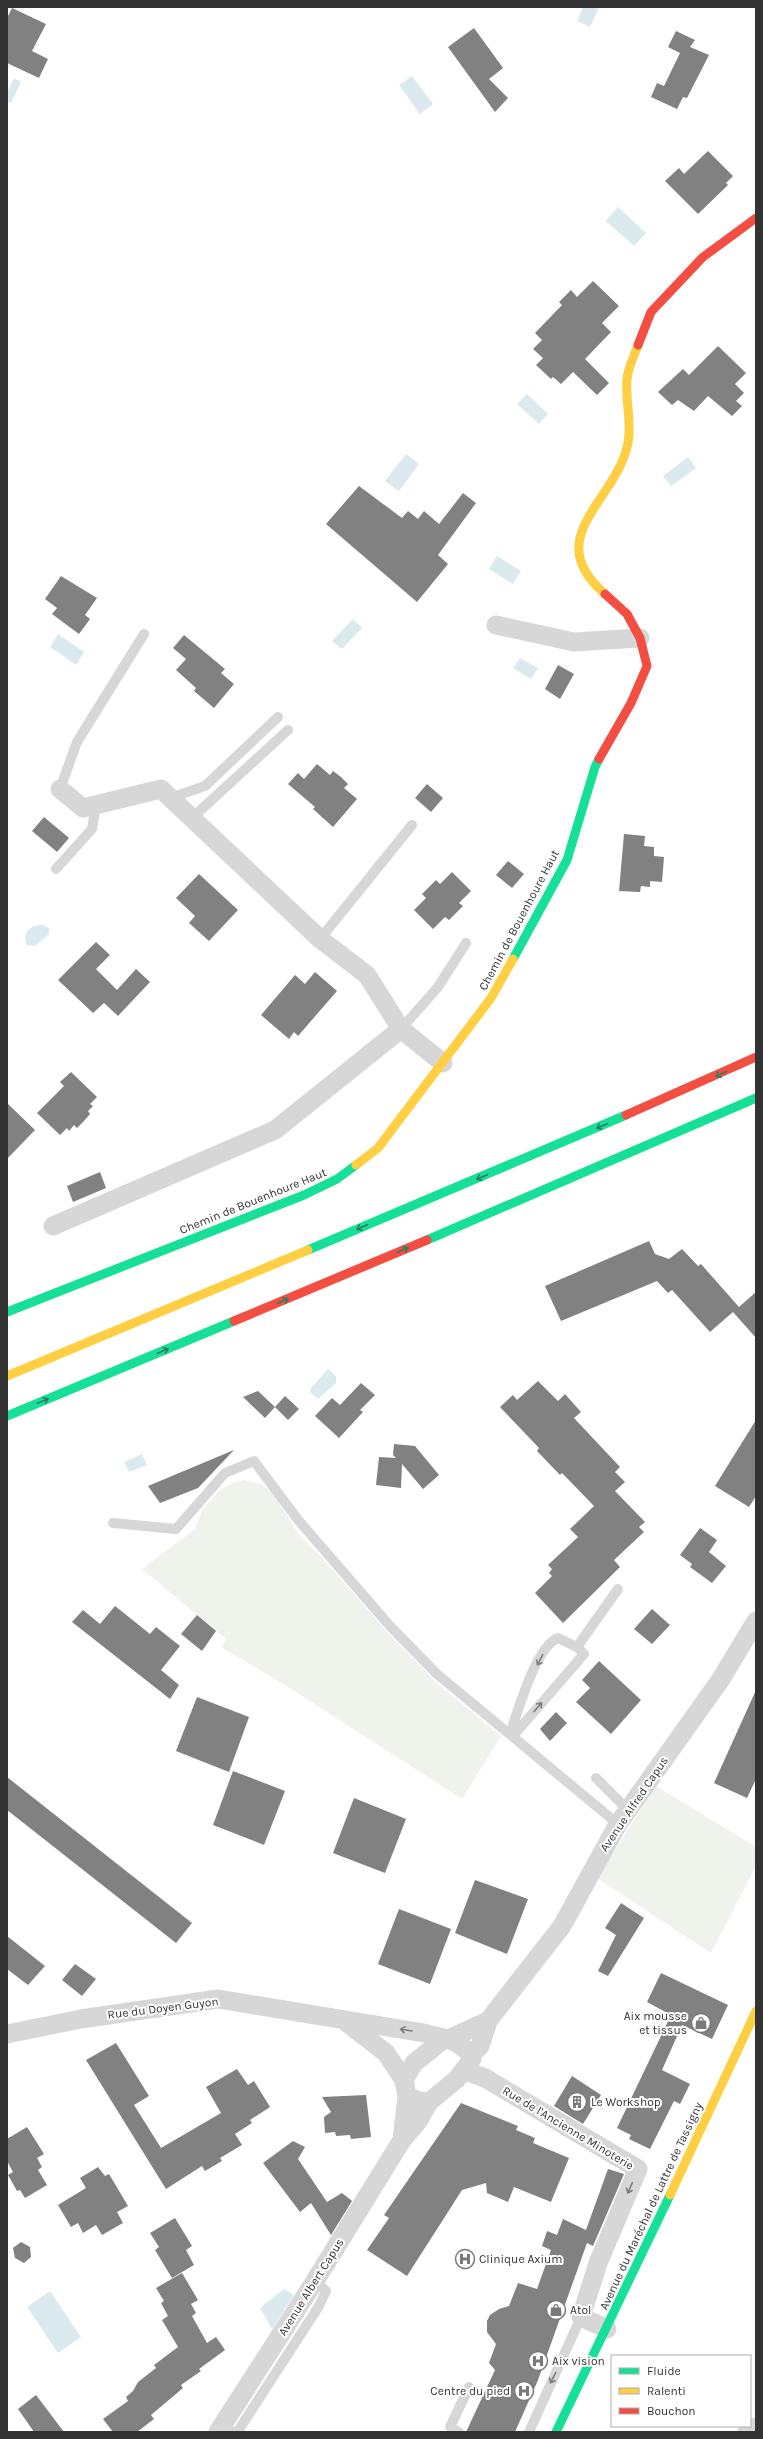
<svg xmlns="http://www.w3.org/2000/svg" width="763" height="2439" font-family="Karla,sans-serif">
<rect width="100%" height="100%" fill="#fff"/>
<!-- green -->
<g fill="#f0f3ec">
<path d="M244,1480l16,4 11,7 29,45 26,26 62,71 51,52 62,51 -39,63 -169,-109 -72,-43 5,-8 -84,-70 53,-40 7,-19 17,-19 11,-7z"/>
<path d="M656,1786l100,61v19l-45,87 -114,-75z"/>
</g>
<!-- water -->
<g fill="#daeaef">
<path d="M583,7h16l-9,20 -13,-6z"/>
<path d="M412,76l21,28 -13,10 -21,-29z"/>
<path d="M14,78l7,4 -10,21 -4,-1v-9z"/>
<path d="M618,207l28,26 -12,13 -28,-25z"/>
<path d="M527,394l21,20 -9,10 -22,-20z"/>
<path d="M406,454l13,10 -20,27 -14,-10z"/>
<path d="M688,457l8,11 -25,18 -8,-10z"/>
<path d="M497,556l24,15 -8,13 -24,-15z"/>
<path d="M353,619l9,9 -20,21 -10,-8z"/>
<path d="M58,634l26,18 -8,13 -26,-18z"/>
<path d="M520,658l18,10 -7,11 -18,-11z"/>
<path d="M43,925l6,3v6l-14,12 -8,-1c-6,-12 4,-21 16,-20z"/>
<path d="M328,1369l8,7v7l-18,16 -8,-7 1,-4z"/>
<path d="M142,1454l5,11 -18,7 -5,-10z"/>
<path d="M284,2289l10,6 -22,34 -12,-21z"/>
<path d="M50,2291l31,46 -23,16 -31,-46z"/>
</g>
<!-- building -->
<g fill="#818181">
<path d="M12,8l34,16 -14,27 16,8 -9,19 -32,-15v-45z"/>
<path d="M474,28l29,40 -14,11 19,19 -13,14 -47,-65z"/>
<path d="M676,31l19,9 -5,7 19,8 -22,43 -4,-1 -6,12 -26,-12 6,-14 7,3 16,-33 -12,-6z"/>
<path d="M708,151l25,25 -7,7 2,2 -30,29 -33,-33 14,-13 5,6z"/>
<path d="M593,281l26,25 -17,17 9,9 -26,27 24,24 -12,12 -24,-23 -12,12 -8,-7 -2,2 -15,-14 7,-7 -10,-9 9,-9 -7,-7 27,-28 -3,-3 12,-12 6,7z"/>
<path d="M718,346l28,27 -11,11 9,9 -8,8 6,5 -10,10 -24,-20 -14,15 -16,-11 -6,5 -14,-13 25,-23 6,6z"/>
<path d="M359,486l43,32 6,-7 10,8 6,-8 15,13 24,-31 13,10 -38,52 10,9 -31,38 -91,-78z"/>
<path d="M61,576l36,22 -12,17 5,4 -11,15 -27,-20 5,-6 -12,-9z"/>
<path d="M184,635l41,34 -4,4 13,11 -20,24 -20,-17 2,-3 -20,-18 10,-11 -13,-11z"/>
<path d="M558,665l16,9 -14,25 -15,-10z"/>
<path d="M317,764l13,11 3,-4 8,6 7,7 -4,4 13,11 -24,28 -20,-18 2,-2 -27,-23 10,-11 6,6z"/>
<path d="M427,784l16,14 -12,14 -16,-14z"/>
<path d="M44,817l25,21 -12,14 -25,-21z"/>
<path d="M624,834l21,2 -1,10 10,1v9l10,1 -2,25 -12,-1v6l-9,-1 -1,6 -21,-1z"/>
<path d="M508,861l16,13 -12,14 -16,-13z"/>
<path d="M452,872l19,19 -12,12 4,3 -14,14 -4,-3 -12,12 -19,-19 12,-12 -4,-4 14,-14 4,4z"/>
<path d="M199,874l39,36 -29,31 -20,-18 6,-7 -19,-18z"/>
<path d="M96,942l14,13 -14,14 21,21 19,-21 14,13 -32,34 -14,-13 -11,10 -35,-33z"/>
<path d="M315,972l22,19 -39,45 -4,-4 -5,7 -28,-24 34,-40 10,9z"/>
<path d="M71,1072l26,25 -7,7 3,2 -5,5 2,3 -6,7 -7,7 -3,-3 -5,6 -2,-3 -7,7 -23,-22 27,-27 -4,-4z"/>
<path d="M7,1103l28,27 -28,29z"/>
<path d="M100,1172l6,16 -33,14 -6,-16z"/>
<path d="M649,1241l6,13 14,5 13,-10 16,17 3,-2 38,43 17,-15v46l-23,-26 -23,20 -38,-42 -4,3 -11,-12 -96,40 -16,-35z"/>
<path d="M538,1381l20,20 7,-7 16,18 -7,6 46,49 -5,5 10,10 -10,9 30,31 -6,5 5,5 -30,28 6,7 -57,56 -28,-30 17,-17 -3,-3 3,-4 -4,-4 30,-28 -8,-8 24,-23 -32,-33 -2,2 -23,-24 2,-3 -39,-41 13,-12 4,5z"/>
<path d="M361,1383l14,12 -15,15 3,2 -24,26 -24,-22 17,-18 8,7z"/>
<path d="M258,1391l17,16 -10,11 -22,-21z"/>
<path d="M285,1396l14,13 -11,11 -13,-13z"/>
<path d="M756,1420v76l-7,11 -34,-21z"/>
<path d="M394,1444l21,2 24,29 -16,14 -21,-25 -1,24 -25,-3 3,-28 17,1 -3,-3z"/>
<path d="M234,1450l-36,38 -38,15 -12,-17z"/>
<path d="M700,1528l17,12 -8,12 17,14 -14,17 -22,-16 2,-3 -12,-9z"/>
<path d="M115,1606l35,28 6,-7 24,19 -19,24 18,15 -9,14 -98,-77 11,-12 17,14z"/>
<path d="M652,1609l18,16 -18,19 -18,-15z"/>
<path d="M197,1615l19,16 -14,20 -21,-17z"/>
<path d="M599,1661l42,39 -30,34 -35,-32 14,-14 -8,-8z"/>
<path d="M756,1690v89l-9,19 -33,-15z"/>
<path d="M197,1697l52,20 -20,55 -53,-21z"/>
<path d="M556,1712l11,11 -17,18 -10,-12z"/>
<path d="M233,1771l52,20 -21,54 -51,-20z"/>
<path d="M7,1777l185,146 -16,20 -169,-133z"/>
<path d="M354,1798l52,21 -21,54 -52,-20z"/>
<path d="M475,1880l53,19 -21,55 -52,-21z"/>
<path d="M621,1903l23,15 -36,58 -10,-5 18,-36 -11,-7z"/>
<path d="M399,1909l52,20 -21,55 -52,-20z"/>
<path d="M7,1936l38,30 -17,19 -21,-16z"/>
<path d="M75,1964l21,15 -14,17 -20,-16z"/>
<path d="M661,1973l67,32 -16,34 -30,-14 -20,45 28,14 -10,20 -6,-3 -24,48 -21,-10 2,-4 -14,-7 54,-113 -24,-13z"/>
<path d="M116,2043l33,53 -15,9 27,43 60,-35 -15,-26 31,-18 11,16 6,-4 16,26 -20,13 2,3 -17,11 7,11 -22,13 2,3 -17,10 -3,-5 -36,23 -80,-129z"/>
<path d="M572,2076l29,19 -18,29 -29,-18z"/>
<path d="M366,2095l5,42 -20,2 -1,-4 -14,1 -1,-4 -10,1 -1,-16 7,-5 -9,-15z"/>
<path d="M461,2103l57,23 -2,4 19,8 -2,5 36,15 -18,44 -37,-15 -6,15 -21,-9 -1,-10 -24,7 -55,86 -40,-26 22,-32 -5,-3z"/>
<path d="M27,2127l17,27 -7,4 5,9 -4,3 9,15 -22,13 -5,-8 -3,1 -9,-16 5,-3 -6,-11v-22z"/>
<path d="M293,2141l12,6 -7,12 29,43 15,-9 10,8 -21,34 -20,-32 -11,9 -37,-49z"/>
<path d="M98,2167l7,9 4,-2 19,32 -11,6 6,11 -21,12 -6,-10 -13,8 -5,-10 -7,4 -13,-22 28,-17 -6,-10z"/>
<path d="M608,2169l16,5 -31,72 -6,-3 -49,137 -23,52h-49l29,-62 -6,-7 7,-19 -9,-12v-11l3,-6 9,-6 10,-3 9,-23 19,6 14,-39 -9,-4 5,-15 10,4 6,-16 23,11z"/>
<path d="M175,2218l17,28 -6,4 8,15 -22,13 -17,-28 4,-3 -9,-14z"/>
<path d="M21,2242l9,5 1,10 -7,6 -9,-5 -2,-10z"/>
<path d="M182,2273l16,27 -7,4 5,9 -4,3 15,27 9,-6 9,13 -26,19 2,2 -20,14 2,3 -32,27 3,4 -17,13h-24l-10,-13 25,-18 -2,-4 7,-6 5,-9 18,-14 -2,-3 24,-18 -16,-27 6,-4 -7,-13 3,-2 -8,-13z"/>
<path d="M36,2395l28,37h-30l-16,-23z"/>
</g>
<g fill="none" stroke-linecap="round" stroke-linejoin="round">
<!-- lane -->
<g stroke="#d7d7d7" stroke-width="10">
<path d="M60,789l17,-47 67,-108"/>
<path d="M170,798l35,-12 73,-69"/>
<path d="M192,818l96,-88"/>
<path d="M56,869l36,-40 4,-24"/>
<path d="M320,939l92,-114"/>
<path d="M401,1029l37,-42 28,-44"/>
<path d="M113,1523l63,6 49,-56 29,-12 45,60 91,105 47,48 181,150"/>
<path d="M577,1647l41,-58"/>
<path d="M510,1734c8,-23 26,-88 48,-96l19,9 7,7 -71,82"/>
<path d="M596,1778l32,32"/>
<path d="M231,2432l7,-1 81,-125 7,-15 -11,-10"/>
<path d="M459,2432l-9,-5 19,-40"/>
<path d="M529,2432l52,-115"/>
</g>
<!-- street -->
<g stroke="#d7d7d7" stroke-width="19">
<path d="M496,625l78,17 66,-4"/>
<path d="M60,789l23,19 78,-19 159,150 47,36 34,54"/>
<path d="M53,1226l222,-96 126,-101 42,34"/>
<path d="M346,2022l40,31 18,27"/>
<path d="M7,2034l74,-15 137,-20 206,34c20,6 32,5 47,22l1,4 -15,20 -28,23 -10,-1 -12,-5 -3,-16 10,-17 30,-24"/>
<path d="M451,2038l37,-17"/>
<path d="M471,2055l9,-9 8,-25 74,-95 56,-102 103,-145 35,-58"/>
<path d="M464,2070l21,8 153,91 -40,94 -17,54 26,12"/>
<path d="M402,2140l5,-44"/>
<path d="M218,2432l97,-151 87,-141 17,-20 10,-18"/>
<path d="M747,2432l9,-5"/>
</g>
<!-- fast -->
<g stroke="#16e098" stroke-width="9">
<path d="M513,959l54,-99 28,-93 4,-8"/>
<path d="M427,1240l329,-142"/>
<path d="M308,1250l318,-135"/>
<path d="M7,1312l297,-117 33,-16 19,-14"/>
<path d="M7,1416l227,-95"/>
<path d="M556,2432l114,-237"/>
</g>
<!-- slow -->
<g stroke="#ffcf43" stroke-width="9">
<path d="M605,594c-66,-57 12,-93 23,-151 4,-20 -3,-43 -1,-64 1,-11 7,-23 11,-34"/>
<path d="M356,1165l22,-17 113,-150 22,-39"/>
<path d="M7,1376l301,-126"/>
<path d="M670,2195l86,-184"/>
</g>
<!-- jam -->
<g stroke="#f24e42" stroke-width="9">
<path d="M638,345l13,-33 52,-55 53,-39"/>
<path d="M599,759l32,-56 16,-37 -7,-28 -13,-24 -22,-20"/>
<path d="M626,1115l130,-58"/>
<path d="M234,1321l193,-81"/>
</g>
</g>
<!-- one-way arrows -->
<defs><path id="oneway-shaft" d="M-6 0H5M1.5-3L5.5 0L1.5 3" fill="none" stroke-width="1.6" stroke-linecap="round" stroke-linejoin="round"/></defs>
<g stroke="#268160">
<use href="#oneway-shaft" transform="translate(721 1074) rotate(155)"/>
<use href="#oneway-shaft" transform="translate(602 1126) rotate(157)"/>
<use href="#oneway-shaft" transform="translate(482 1177) rotate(157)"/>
<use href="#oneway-shaft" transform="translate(362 1227) rotate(157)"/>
<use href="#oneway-shaft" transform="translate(403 1250) rotate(-23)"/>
<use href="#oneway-shaft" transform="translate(283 1301) rotate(-23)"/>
<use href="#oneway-shaft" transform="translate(163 1351) rotate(-23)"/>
<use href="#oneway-shaft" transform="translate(43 1401) rotate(-23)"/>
</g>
<g stroke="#7d7d7d">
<use href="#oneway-shaft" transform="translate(540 1660) rotate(117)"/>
<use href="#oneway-shaft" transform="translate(538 1707) rotate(-50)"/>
<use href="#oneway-shaft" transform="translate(406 2030) rotate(-171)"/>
<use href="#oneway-shaft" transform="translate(630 2188) rotate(113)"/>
<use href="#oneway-shaft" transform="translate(553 2378) rotate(117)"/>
</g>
<!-- icons -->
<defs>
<g id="shop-ring" transform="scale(1)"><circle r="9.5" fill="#fff" stroke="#7a7a7a" stroke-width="1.5"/><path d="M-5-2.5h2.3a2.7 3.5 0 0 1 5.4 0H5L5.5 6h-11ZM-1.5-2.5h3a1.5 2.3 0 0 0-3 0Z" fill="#7a7a7a"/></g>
<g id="building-ring" transform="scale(1)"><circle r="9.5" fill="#fff" stroke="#7a7a7a" stroke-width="1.5"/><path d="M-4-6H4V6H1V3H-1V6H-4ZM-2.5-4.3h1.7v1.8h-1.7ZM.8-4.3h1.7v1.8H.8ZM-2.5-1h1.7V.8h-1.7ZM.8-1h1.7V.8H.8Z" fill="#7a7a7a"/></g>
<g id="hospital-ring" transform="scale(1)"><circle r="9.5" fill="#fff" stroke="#7a7a7a" stroke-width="1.5"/><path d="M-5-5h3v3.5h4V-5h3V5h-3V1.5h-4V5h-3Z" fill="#7a7a7a"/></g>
</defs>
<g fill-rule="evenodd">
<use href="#shop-ring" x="701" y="2023"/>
<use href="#building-ring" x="577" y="2102"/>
<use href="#hospital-ring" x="465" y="2259"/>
<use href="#shop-ring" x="556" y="2310"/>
<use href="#hospital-ring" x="538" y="2361"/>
<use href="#hospital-ring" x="524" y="2391"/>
</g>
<g text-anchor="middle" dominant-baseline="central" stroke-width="4" stroke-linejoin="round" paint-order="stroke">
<!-- street labels -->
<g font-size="12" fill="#333" stroke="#fff">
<text transform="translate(519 920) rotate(-62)">Chemin de Bouenhoure Haut</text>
<text transform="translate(253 1201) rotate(-22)">Chemin de Bouenhoure Haut</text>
<text transform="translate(634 1804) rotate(-56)">Avenue Alfred Capus</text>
<text transform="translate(163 2008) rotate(-7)">Rue du Doyen Guyon</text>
<text transform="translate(568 2128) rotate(31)">Rue de l'Ancienne Minoterie</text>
<text transform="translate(651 2206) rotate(-65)">Avenue du Maréchal de Lattre de Tassigny</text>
<text transform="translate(311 2287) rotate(-58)">Avenue Albert Capus</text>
</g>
<!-- poi labels -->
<g font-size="12" fill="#333" stroke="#fff" text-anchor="start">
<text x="687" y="2016" text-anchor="end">Aix mousse<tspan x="687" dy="14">et tissus</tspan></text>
<text x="591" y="2102">Le Workshop</text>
<text x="479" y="2259">Clinique Axium</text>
<text x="570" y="2310">Atol</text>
<text x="552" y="2361">Aix vision</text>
<text x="510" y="2391" text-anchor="end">Centre du pied</text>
</g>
</g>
<!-- border -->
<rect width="763" height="2439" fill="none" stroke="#333333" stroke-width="16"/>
<!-- legend -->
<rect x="611" y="2355" width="140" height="72" fill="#ffffff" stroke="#adadad"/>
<rect x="619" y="2368" width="20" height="6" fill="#16e098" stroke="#adadad"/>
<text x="647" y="2375" font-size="12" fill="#333333">Fluide</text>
<rect x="619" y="2388" width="20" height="6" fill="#ffcf43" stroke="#adadad"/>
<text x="647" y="2395" font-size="12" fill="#333333">Ralenti</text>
<rect x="619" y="2408" width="20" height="6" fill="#f24e42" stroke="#adadad"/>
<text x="647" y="2415" font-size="12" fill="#333333">Bouchon</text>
</svg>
